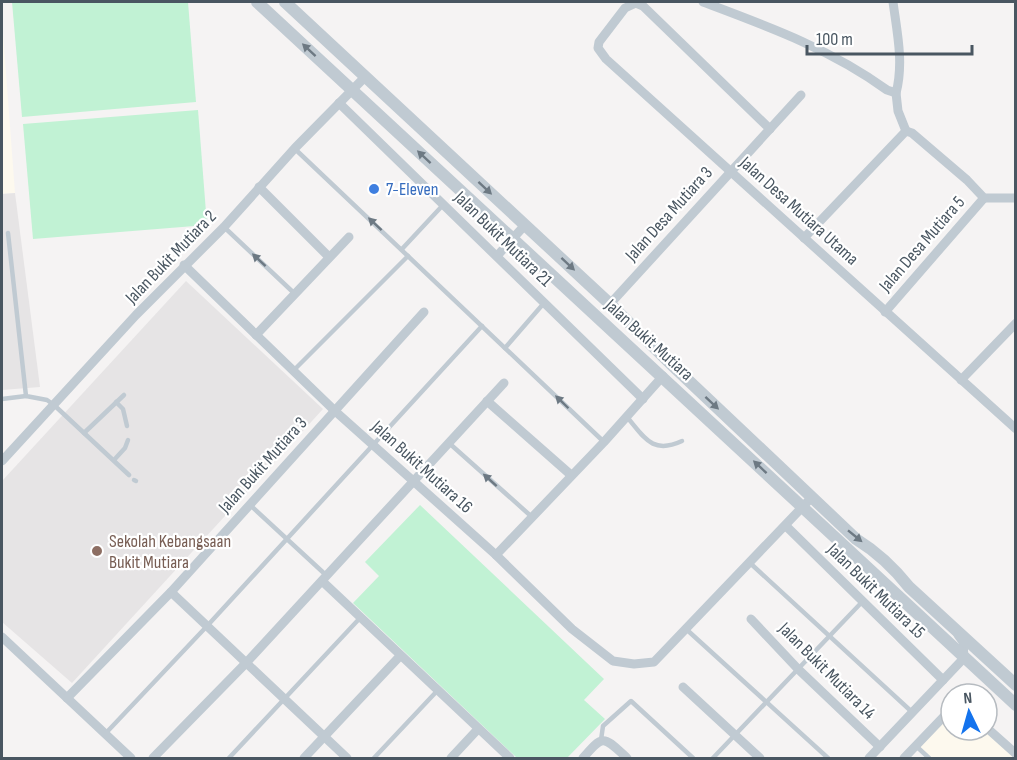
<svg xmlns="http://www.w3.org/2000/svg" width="1017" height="760" font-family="'Sofia Sans Condensed',sans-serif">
<rect width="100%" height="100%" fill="#f5f3f3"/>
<!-- commercial -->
<g fill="#fdf9ee">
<path d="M2,20l13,173 -13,1z"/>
<path d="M951,713v17h36v-7l28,26v9h-83l-12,-11z"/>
</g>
<!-- education -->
<g fill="#e6e4e5">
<path d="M15,193l25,194 -38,3v-196z"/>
<path d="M186,281l137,128 -251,274 -70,-61v-141z"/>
</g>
<!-- green -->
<g fill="#c1f2d4">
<path d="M12,2h176l8,100 -174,15z"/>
<path d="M198,110l9,115 -174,14 -10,-115z"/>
<path d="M420,505l184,174 -20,21 21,19 -38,39h-50l-164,-155 26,-27 -14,-14z"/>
</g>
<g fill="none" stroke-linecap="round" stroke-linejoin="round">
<!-- service -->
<g stroke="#c0cad2" stroke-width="4.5">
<path d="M295,149l309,293"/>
<path d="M224,227l71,67"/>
<path d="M8,233l18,163 21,4 7,5 75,70"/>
<path d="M402,249l41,-44"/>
<path d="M505,348l39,-45"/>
<path d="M293,371l115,-115"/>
<path d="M2,399l24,-3"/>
<path d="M116,402l7,7 4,17"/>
<path d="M627,417c17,20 25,38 55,24"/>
<path d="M84,433l40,-38"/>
<path d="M449,443l83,74"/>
<path d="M114,460l11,-12 3,-8"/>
<path d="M134,480l2,1"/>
<path d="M249,504l78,72"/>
<path d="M750,563l162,149"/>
<path d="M686,629l142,129"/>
<path d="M105,734l103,-109 274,-299"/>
<path d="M601,740l2,-14 28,-25 62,57"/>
<path d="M916,746l13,12"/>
<path d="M229,758l131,-140"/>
<path d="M374,758l63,-67"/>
<path d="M713,758l149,-156"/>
</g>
<!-- minor -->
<g stroke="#c0cad2" stroke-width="9">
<path d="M703,2c64,24 128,47 184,88l9,3c8,-30 1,-61 -3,-91"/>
<path d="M896,93l2,18 8,20"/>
<path d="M339,103l304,296"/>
<path d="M770,129l-127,-123 -7,-3 -11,5 -26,34 -1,6 8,11 410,370"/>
<path d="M259,187l70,70"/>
<path d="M804,238l102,-107 6,2 55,47 17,18h32"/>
<path d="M497,256l28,-31"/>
<path d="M184,265l151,146 161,144 76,74 41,32 21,3 20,-2 158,-165"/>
<path d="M610,304l191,-209"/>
<path d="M885,312l99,-114"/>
<path d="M256,335l93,-98"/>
<path d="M961,380l55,-57"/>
<path d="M487,401l84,74"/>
<path d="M2,461l134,-146 88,-88 71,-79 70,-71"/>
<path d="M786,526l157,154"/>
<path d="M496,555l108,-113 59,-66"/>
<path d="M322,581l188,177"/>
<path d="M171,592l176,166"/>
<path d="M751,619l47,50 82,78"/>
<path d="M2,637l129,121"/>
<path d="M683,687l77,71"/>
<path d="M67,698l104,-106 253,-280"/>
<path d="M987,728l29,26"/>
<path d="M153,758l94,-96 257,-279"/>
<path d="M304,758l96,-102"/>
<path d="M451,758l27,-29"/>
<path d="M583,758c21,-25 21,-21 44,0"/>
<path d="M869,758l95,-100 -1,-16 -5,-7"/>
<path d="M904,758l47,-49"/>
</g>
<!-- tertiary -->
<g stroke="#c0cad2" stroke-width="12">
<path d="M257,2l759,703"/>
<path d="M285,2l325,302 62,61 184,174c21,13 38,29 53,48l107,98"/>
</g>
</g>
<!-- one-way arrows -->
<defs><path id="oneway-solid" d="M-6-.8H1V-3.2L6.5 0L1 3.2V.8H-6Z" transform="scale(1.5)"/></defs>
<g fill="#6d7983">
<use href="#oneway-solid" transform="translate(309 50) rotate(-137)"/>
<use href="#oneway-solid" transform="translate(424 157) rotate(-137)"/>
<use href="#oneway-solid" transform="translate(485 188) rotate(43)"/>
<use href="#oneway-solid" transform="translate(375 224) rotate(-137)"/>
<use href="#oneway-solid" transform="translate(259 260) rotate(-137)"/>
<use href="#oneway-solid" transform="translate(568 264) rotate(43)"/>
<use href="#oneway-solid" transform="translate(562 402) rotate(-136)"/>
<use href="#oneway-solid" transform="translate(712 403) rotate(43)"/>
<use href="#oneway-solid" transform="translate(760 467) rotate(-137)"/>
<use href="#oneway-solid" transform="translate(490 480) rotate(-138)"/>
<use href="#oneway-solid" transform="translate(855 536) rotate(39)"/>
</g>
<!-- markers -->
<circle fill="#3f7fe0" stroke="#fff" stroke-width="2" cx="374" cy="189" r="6"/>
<circle fill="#8d6e63" stroke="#fff" stroke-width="2" cx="97" cy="551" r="6"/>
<g text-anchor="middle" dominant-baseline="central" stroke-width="4.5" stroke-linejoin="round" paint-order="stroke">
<!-- shop labels -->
<g font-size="18" fill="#366cbe" stroke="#fff" text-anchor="start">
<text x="386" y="189">7-Eleven</text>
</g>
<!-- street labels -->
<g font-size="18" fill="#495661" stroke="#fff">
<text transform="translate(799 211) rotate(42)">Jalan Desa Mutiara Utama</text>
<text transform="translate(669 214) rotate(-48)">Jalan Desa Mutiara 3</text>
<text transform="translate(503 239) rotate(44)">Jalan Bukit Mutiara 21</text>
<text transform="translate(922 244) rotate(-49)">Jalan Desa Mutiara 5</text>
<text transform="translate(171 257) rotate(-46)">Jalan Bukit Mutiara 2</text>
<text transform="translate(649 340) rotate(42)">Jalan Bukit Mutiara</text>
<text transform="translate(263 465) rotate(-48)">Jalan Bukit Mutiara 3</text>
<text transform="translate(422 467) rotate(42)">Jalan Bukit Mutiara 16</text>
<text transform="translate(876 591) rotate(44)">Jalan Bukit Mutiara 15</text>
<text transform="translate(827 671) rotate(45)">Jalan Bukit Mutiara 14</text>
</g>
<!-- education labels -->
<g font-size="18" fill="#785e54" stroke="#fff" text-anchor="start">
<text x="109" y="541">Sekolah Kebangsaan<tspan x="109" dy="21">Bukit Mutiara</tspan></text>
</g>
</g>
<!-- border -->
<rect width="1017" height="760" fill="none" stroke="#495661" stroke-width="6"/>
<!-- north arrow -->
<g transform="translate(969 712) rotate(355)"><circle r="28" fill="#ffffff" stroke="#b6bbc0" stroke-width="1.5"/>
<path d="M0-4.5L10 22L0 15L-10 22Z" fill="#1473ed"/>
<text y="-9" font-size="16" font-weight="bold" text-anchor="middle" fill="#495661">N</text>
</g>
<!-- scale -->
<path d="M807 45v9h165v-9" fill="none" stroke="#495661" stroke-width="3"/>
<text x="816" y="45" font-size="18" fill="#495661" stroke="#ffffff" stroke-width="4.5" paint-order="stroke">100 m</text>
</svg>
